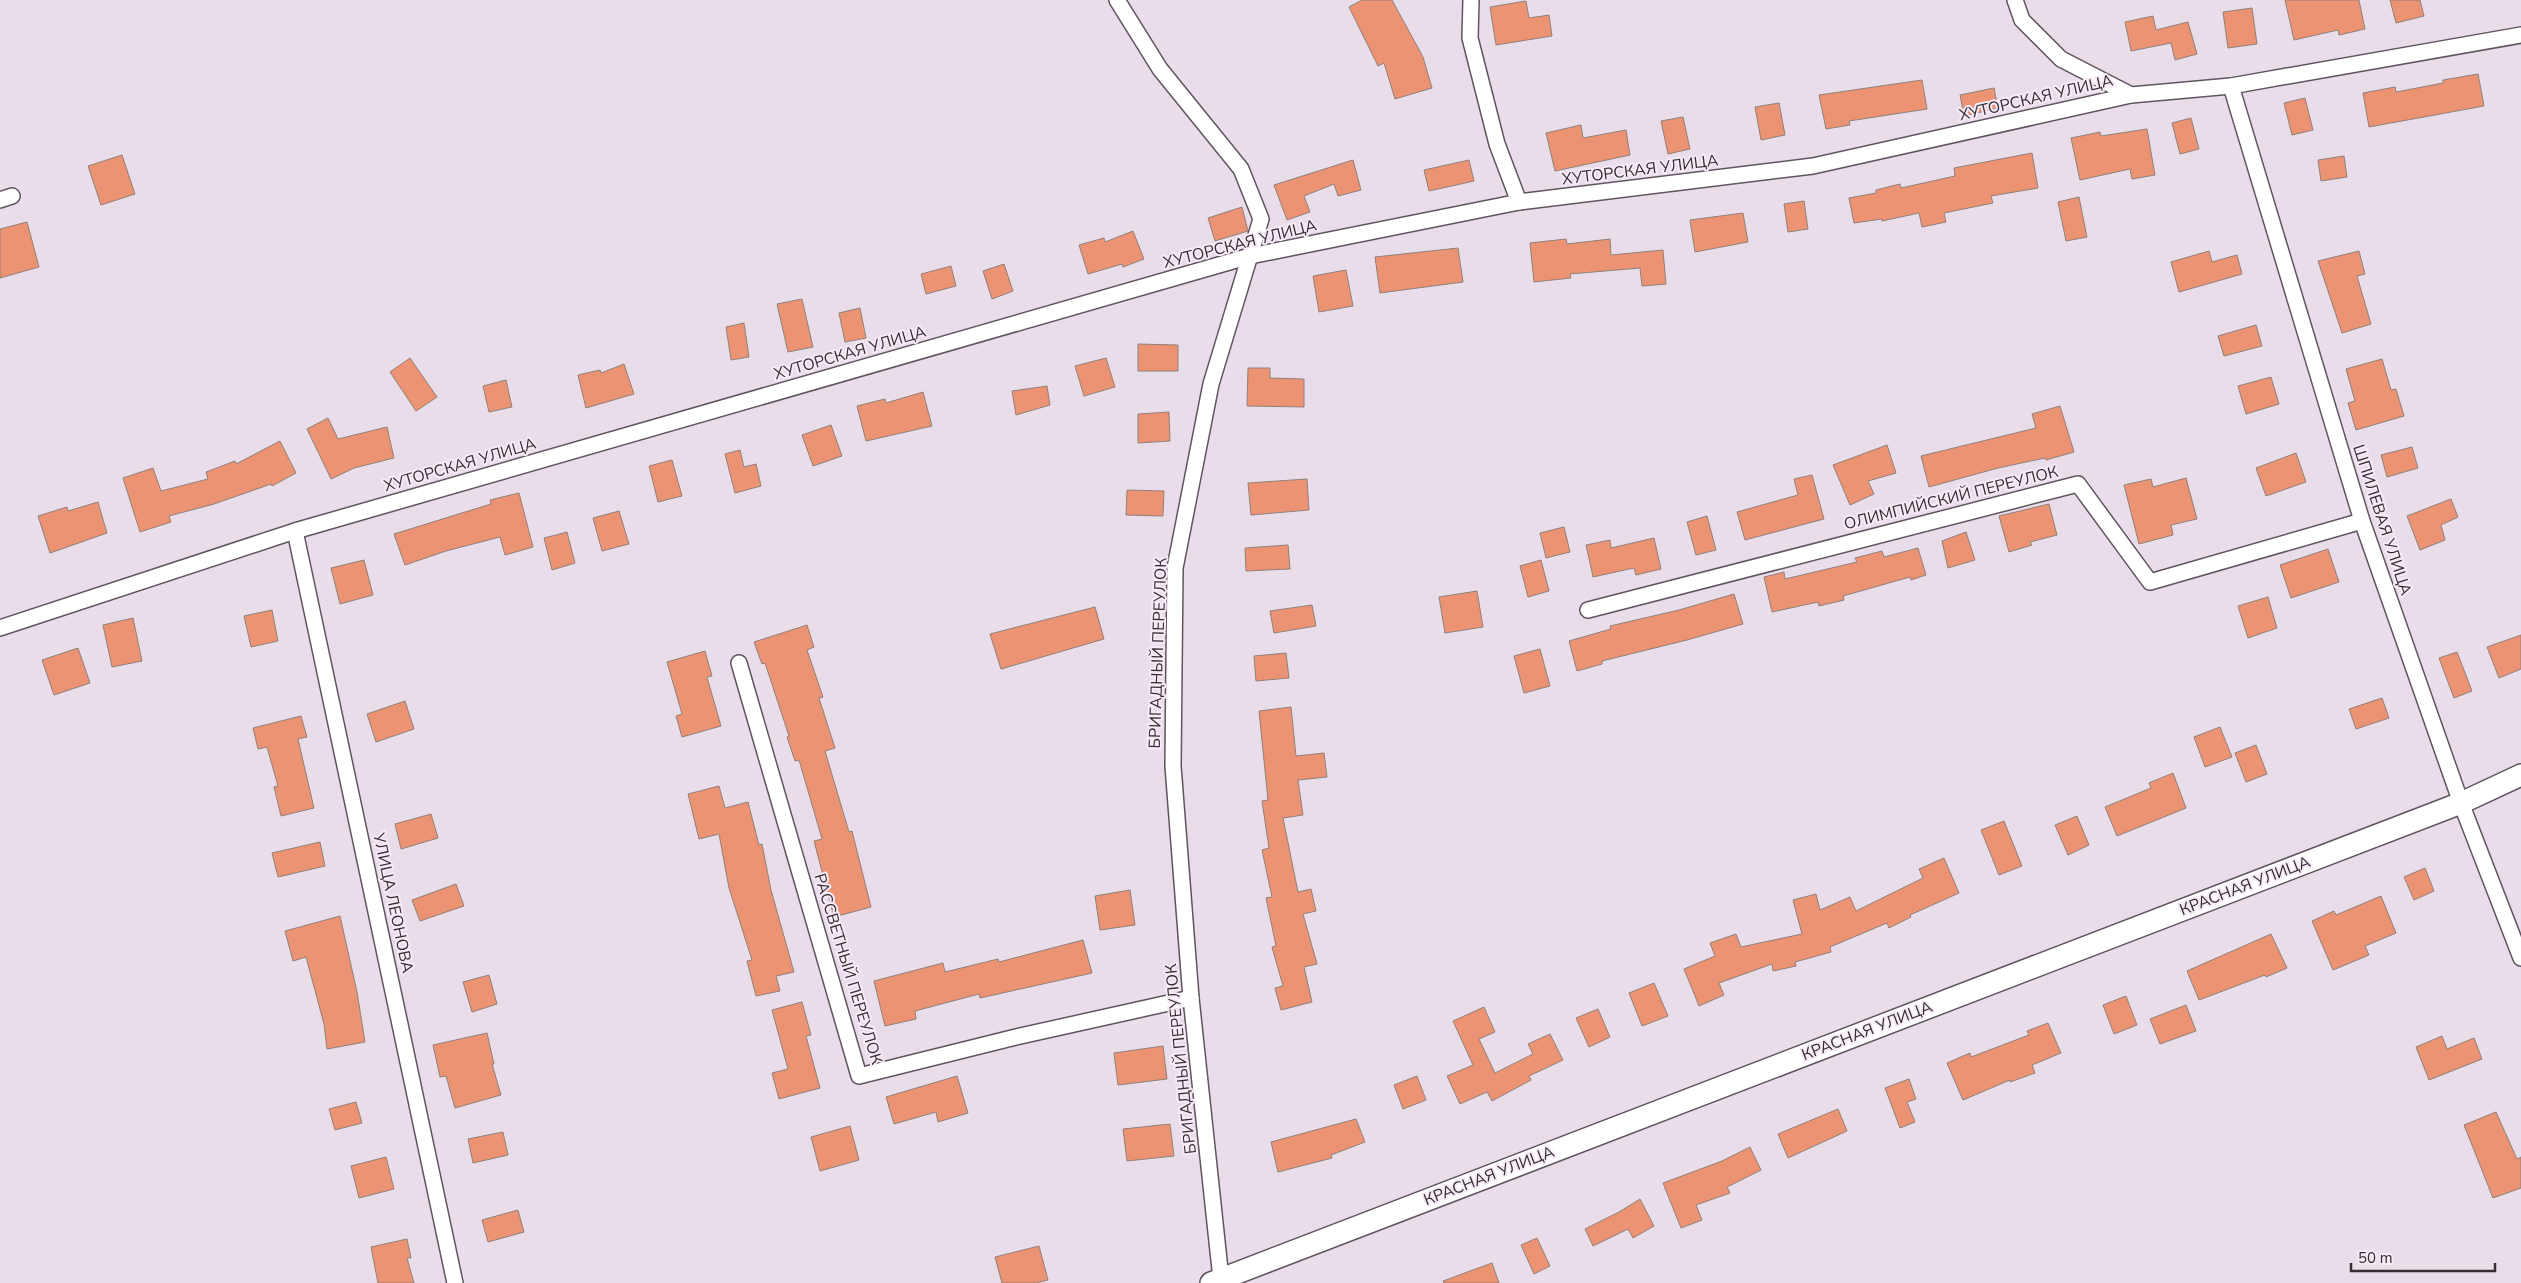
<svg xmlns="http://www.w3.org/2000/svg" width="2521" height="1283" font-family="'Nunito Sans',sans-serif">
<rect width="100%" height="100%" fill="#eaddea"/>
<!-- building -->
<g fill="#eb9372" stroke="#90807a">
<path d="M1362,0h30l31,57 9,31 -37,11 -11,-36 -6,3 -29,-59z"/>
<path d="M2285,0h74l6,29 -26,6 -1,-5 -44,10z"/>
<path d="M2390,0h30l4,16 -28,7z"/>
<path d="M1526,1l3,17 20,-3 3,21 -56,9 -6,-38z"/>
<path d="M2252,8l5,36 -29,4 -5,-36z"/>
<path d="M2153,16l3,14 32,-8 9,32 -22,6 -4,-17 -40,8 -6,-29z"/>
<path d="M2478,74l6,32 -115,21 -6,-34 32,-6 1,5 47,-9v-3z"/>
<path d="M1922,80l5,29 -78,12 1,4 -24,4 -7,-34z"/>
<path d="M1994,88l4,20 -34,8 -4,-21z"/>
<path d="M2305,98l8,32 -21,5 -8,-32z"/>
<path d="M1779,103l6,32 -24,5 -6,-33z"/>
<path d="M1683,117l7,32 -22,5 -7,-33z"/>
<path d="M2191,118l8,31 -19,5 -8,-31z"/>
<path d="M1581,125l2,13 43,-8 4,25 -75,16 -9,-38z"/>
<path d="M2147,129l8,46 -23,4 -2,-10 -50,11 -9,-42 29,-6 1,4z"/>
<path d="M2032,153l6,35 -47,8 2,7 -49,10 2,9 -24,5 -3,-14 -37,8v-2l-28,4 -5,-25 27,-5v-3l24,-6 1,4 54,-12 -1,-8z"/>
<path d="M122,155l13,39 -34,11 -13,-39z"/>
<path d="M2344,156l3,21 -26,4 -3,-21z"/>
<path d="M1353,160l8,30 -23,6 -4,-12 -30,12 6,16 -23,8 -13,-35z"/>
<path d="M1469,160l5,21 -45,10 -5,-21z"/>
<path d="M2079,197l8,40 -21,4 -8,-39z"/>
<path d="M1804,201l4,28 -20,3 -4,-28z"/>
<path d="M1242,207l6,24 -33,10 -7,-23z"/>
<path d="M1743,213l5,29 -53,10 -5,-32z"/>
<path d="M27,222l12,45 -39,11v-49z"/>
<path d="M1133,231l11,28 -21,8 -1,-3 -34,10 -9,-29 25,-7 1,4z"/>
<path d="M1566,239l1,5 43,-5 1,16 52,-5 3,34 -24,2 -2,-18 -70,6 1,4 -37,4 -4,-39z"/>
<path d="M1458,248l5,34 -83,11 -5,-36z"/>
<path d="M2209,251l3,11 25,-7 5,19 -63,18 -8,-30z"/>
<path d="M2359,251l6,23 -8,2 14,48 -29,9 -24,-72z"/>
<path d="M1004,264l9,27 -21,8 -9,-28z"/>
<path d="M951,266l5,20 -30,8 -5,-20z"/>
<path d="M1346,270l7,36 -34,6 -6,-36z"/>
<path d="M802,299l11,48 -25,5 -11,-48z"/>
<path d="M860,308l6,30 -21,4 -6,-29z"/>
<path d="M744,323l5,34 -18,3 -5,-33z"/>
<path d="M2256,325l6,21 -38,10 -6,-20z"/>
<path d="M1138,344l40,1v26h-40z"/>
<path d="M410,358l27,39 -21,14 -26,-39z"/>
<path d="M1106,358l9,29 -31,9 -9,-30z"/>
<path d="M2382,359l9,31 5,-1 8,27 -48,14 -8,-27 7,-2 -9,-32z"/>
<path d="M624,364l10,30 -48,14 -8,-33 22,-5 1,3z"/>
<path d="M1248,368h22v10l34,1v28l-57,-1z"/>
<path d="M2271,377l8,27 -33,10 -8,-28z"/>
<path d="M506,380l6,27 -23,5 -6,-26z"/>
<path d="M1047,386l3,19 -34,10 -4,-24z"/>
<path d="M923,392l9,34 -66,15 -9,-35 28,-7 1,4z"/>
<path d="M2060,406l14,46 -28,8 -1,-2 -47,10 -69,19 -8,-31 115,-28 -4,-14z"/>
<path d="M1169,412l1,29 -32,2v-29z"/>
<path d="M328,418l10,21 49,-12 7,31 -40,10 -23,11 -24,-50z"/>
<path d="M831,425l11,31 -29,10 -11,-31z"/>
<path d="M280,441l16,32 -24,13 -1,-2 -57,20 -45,12 2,6 -31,10 -17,-54 30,-10 8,23 47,-12 -2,-7 29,-11 1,3z"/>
<path d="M1887,445l9,28 -28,8 6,13 -24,11 -17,-40z"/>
<path d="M2412,447l6,21 -31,9 -6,-22z"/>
<path d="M740,450l4,17 12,-3 5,22 -26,7 -10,-39z"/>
<path d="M2296,453l10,29 -40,14 -10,-28z"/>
<path d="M672,460l10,36 -24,6 -9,-36z"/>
<path d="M1812,475l12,44 -79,21 -8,-28 61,-17 -4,-16z"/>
<path d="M2186,478l11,41 -26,6 2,10 -34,9 -15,-59 27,-6 2,8z"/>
<path d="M1307,479l2,31 -58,5 -3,-32z"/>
<path d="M1127,490l37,1 -1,25 -37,-1z"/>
<path d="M519,493l14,54 -28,8 -5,-18 -54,14 -41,14 -11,-31 97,-30 -1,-4z"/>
<path d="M2451,499l7,18 -17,8 4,15 -25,10 -13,-34z"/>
<path d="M98,502l9,31 -57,20 -12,-37 29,-9 1,4z"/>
<path d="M2049,504l8,31 -27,7 2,3 -23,7 -10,-36z"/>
<path d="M619,511l10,33 -27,7 -9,-33z"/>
<path d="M1707,516l9,34 -20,5 -9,-33z"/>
<path d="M1564,527l6,25 -24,6 -6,-25z"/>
<path d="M567,532l8,31 -23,7 -8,-32z"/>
<path d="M1966,532l9,28 -27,8 -6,-27z"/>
<path d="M1654,538l7,31 -25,6 -2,-7 -41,9 -7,-32 24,-5 1,8z"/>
<path d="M1288,545l2,24 -44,2 -1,-23z"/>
<path d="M1918,548l8,27 -15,5 -1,-3 -67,19 1,4 -25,6 -1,-4 -46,10 -8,-35 20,-5 1,7 72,-17 -2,-4 27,-7 2,6z"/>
<path d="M2328,549l11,33 -48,16 -11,-33z"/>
<path d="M364,560l9,35 -33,9 -9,-36z"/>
<path d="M1541,560l8,31 -21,6 -8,-31z"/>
<path d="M1477,591l6,36 -38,6 -6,-36z"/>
<path d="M1734,594l9,30 -56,16 -85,21v3l-25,7 -8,-30 42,-12 -1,-3 69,-16z"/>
<path d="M2268,597l9,31 -29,10 -10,-32z"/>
<path d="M1312,605l4,21 -42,7 -4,-22z"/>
<path d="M1095,607l9,32 -103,30 -11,-35z"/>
<path d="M272,610l6,31 -27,6 -7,-31z"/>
<path d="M133,618l9,43 -30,6 -9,-42z"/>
<path d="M807,625l7,22 -7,3 16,47 -4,1 16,50 -10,3 24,81 3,-1 19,76 -37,10 -20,-76 8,-2 -23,-79 -4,1 -8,-24 2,-1 -24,-73 -3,1 -8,-22z"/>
<path d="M2521,635v34l-22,9 -12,-31z"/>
<path d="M78,648l12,35 -36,12 -12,-35z"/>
<path d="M1540,649l10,37 -26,7 -10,-37z"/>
<path d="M705,651l7,25 -5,1 14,49 -39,11 -6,-21 6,-2 -15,-52z"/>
<path d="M2457,652l15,39 -18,7 -15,-40z"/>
<path d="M1286,653l3,25 -33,3 -2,-25z"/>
<path d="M2382,698l7,20 -33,11 -7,-20z"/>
<path d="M405,701l9,28 -38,13 -9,-28z"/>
<path d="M1291,707l5,49 28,-3 3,24 -29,3 5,35 -20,3 15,74 13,-3 5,22 -13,3 14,50 -13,3 8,35 -31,8 -6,-22 8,-2 -11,-39 4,-1 -10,-48 6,-1 -10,-47 7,-2 -7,-47 6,-1 -9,-89z"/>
<path d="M301,716l6,21 -9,2 16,69 -33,8 -7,-29 4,-1 -11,-39 -9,2 -5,-21z"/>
<path d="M2220,727l12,30 -27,10 -11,-30z"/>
<path d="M2256,745l11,29 -21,8 -11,-29z"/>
<path d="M2173,773l13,35 -69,28 -12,-29 46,-19 -2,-5z"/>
<path d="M719,786l6,22 23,-6 11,43 3,-1 9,46 23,82 -18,4 4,15 -24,5 -9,-35 5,-1 -23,-72 -10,-54 -20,5 -11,-45z"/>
<path d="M431,814l7,24 -37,11 -6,-25z"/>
<path d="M2077,816l12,29 -21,10 -13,-30z"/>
<path d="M2004,821l18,45 -23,9 -18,-45z"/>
<path d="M320,842l5,24 -47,11 -6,-24z"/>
<path d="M1944,858l15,35 -49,22 1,2 -22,11 -2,-5 -57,24 1,5 -36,10 1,4 -23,5 -1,-7 -53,19 5,12 -25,11 -15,-37 31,-13 -5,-13 26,-9 5,13 61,-13 -9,-34 23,-6 4,16 30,-13 6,14 67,-33 -4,-9z"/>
<path d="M2425,868l9,23 -20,9 -10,-23z"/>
<path d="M456,884l8,22 -44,15 -8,-21z"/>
<path d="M1130,890l5,35 -35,5 -5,-34z"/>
<path d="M2381,896l15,37 -31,13 4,9 -36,15 -21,-49 22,-10 2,4z"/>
<path d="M340,916l17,76 8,50 -38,7 -3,-25 -18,-67 -13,4 -8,-30z"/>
<path d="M2271,934l16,34 -21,9 -1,-2 -66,25 -12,-29z"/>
<path d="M1083,940l9,33 -112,25 -1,-4 -64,17 1,8 -31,7 -11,-45 69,-18 2,9 53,-13 1,3z"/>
<path d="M489,975l8,29 -25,8 -9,-30z"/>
<path d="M1654,983l14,33 -26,10 -13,-33z"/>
<path d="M2126,996l11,29 -23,9 -11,-29z"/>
<path d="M802,1002l9,33 -5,1 14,52 -41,11 -7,-26 16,-4 -16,-59z"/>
<path d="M2186,1005l10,26 -36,13 -10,-25z"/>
<path d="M1484,1007l11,25 -16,7 16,34 38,-19 -5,-10 22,-10 13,26 -34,16 2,4 -39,21 -5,-9 -27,12 -13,-28 26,-11 -20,-44z"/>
<path d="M1598,1009l12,28 -21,10 -13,-29z"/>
<path d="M2048,1023l13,30 -29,12 3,8 -25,9v-2l-47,20 -16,-37 23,-10 1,4 58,-22 -2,-4z"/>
<path d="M487,1033l7,31h-2l9,31 -46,13 -9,-32 -6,1 -7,-32z"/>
<path d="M2442,1036l5,13 27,-11 8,21 -53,21 -13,-33z"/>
<path d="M1163,1046l4,33 -49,6 -4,-32z"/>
<path d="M957,1076l11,37 -30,9 -2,-10 -42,12 -8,-27z"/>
<path d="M1417,1076l9,24 -23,9 -9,-24z"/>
<path d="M1909,1079l7,20 -9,3 8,20 -15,6 -15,-40z"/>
<path d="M356,1102l6,21 -27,7 -6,-21z"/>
<path d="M1838,1109l9,22 -59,27 -10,-24z"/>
<path d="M2496,1112l21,47 4,-2v31l-28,10 -29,-73z"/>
<path d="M1356,1119l9,23 -34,13 1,3 -54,14 -7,-30z"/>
<path d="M1170,1124l4,32 -47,5 -4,-32z"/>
<path d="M850,1126l9,34 -39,11 -9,-34z"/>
<path d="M503,1132l5,23 -35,8 -5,-24z"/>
<path d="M1750,1147l11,23 -34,17 3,6 -34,12 6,15 -21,8 -18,-45 59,-22z"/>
<path d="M386,1157l8,32 -35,9 -8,-32z"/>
<path d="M1640,1199l14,27 -21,12 -5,-9 -35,17 -8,-17 34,-17z"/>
<path d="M518,1210l6,22 -36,10 -6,-22z"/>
<path d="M1537,1238l13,28 -16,8 -13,-29z"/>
<path d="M407,1239l4,19h-4l7,25h-36l-7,-36z"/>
<path d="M1039,1246l9,34 -12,3h-34l-7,-26z"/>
<path d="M1492,1263l7,20h-55l-1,-2z"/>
</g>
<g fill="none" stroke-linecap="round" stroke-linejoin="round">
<!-- street casing -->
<g stroke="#5f555f" stroke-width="18">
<g id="street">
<path d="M1117,0l43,69 81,100 20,50 -50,165 -36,184 -2,198 18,232 30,281"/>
<path d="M1471,0l-1,38 27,106 22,58"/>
<path d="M2015,0l7,20 39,39 70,36"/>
<path d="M2231,86l131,435 99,282 60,155"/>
<path d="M0,200l12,-4"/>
<path d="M295,531l160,752"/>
<path d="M1588,610l490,-126 72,98 212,-61"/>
<path d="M0,628l295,-97 955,-275 269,-54 294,-36 318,-71 100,-9 290,-51"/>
<path d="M739,663l120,413 157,-39 175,-39"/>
</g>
</g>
<!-- secondary casing -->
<g stroke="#5f555f" stroke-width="24">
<path id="secondary" d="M1211,1283l1250,-480 60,-28"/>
</g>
<!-- street -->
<use href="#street" stroke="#fff" stroke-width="15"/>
<!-- secondary -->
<use href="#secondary" stroke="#fff" stroke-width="21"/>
</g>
<g text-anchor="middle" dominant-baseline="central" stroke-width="4" stroke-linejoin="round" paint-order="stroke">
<!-- street labels -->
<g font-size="16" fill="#322e32" stroke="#f7eaf7">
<text transform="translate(2036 98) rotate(-13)">ХУТОРСКАЯ УЛИЦА</text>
<text transform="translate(1640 170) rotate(-7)">ХУТОРСКАЯ УЛИЦА</text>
<text transform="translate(1240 244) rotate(-14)">ХУТОРСКАЯ УЛИЦА</text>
<text transform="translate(850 353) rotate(-16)">ХУТОРСКАЯ УЛИЦА</text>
<text transform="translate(460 465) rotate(-16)">ХУТОРСКАЯ УЛИЦА</text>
<text transform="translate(1951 498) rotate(-14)">ОЛИМПИЙСКИЙ ПЕРЕУЛОК</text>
<text transform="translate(2382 520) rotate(72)">ШПИЛЕВАЯ УЛИЦА</text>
<text transform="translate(1158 653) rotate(-88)">БРИГАДНЫЙ ПЕРЕУЛОК</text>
<text transform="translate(2245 886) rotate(-21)">КРАСНАЯ УЛИЦА</text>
<text transform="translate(393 903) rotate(78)">УЛИЦА ЛЕОНОВА</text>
<text transform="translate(848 969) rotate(73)">РАССВЕТНЫЙ ПЕРЕУЛОК</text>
<text transform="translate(1867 1031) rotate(-21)">КРАСНАЯ УЛИЦА</text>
<text transform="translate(1181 1059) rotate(-96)">БРИГАДНЫЙ ПЕРЕУЛОК</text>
<text transform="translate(1489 1176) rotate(-21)">КРАСНАЯ УЛИЦА</text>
</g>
</g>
<!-- scale -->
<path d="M2351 1263v8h144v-8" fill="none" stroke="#322e32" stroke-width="2.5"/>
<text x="2358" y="1263" font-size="15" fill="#322e32" stroke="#f7eaf7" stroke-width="4" paint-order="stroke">50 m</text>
</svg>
